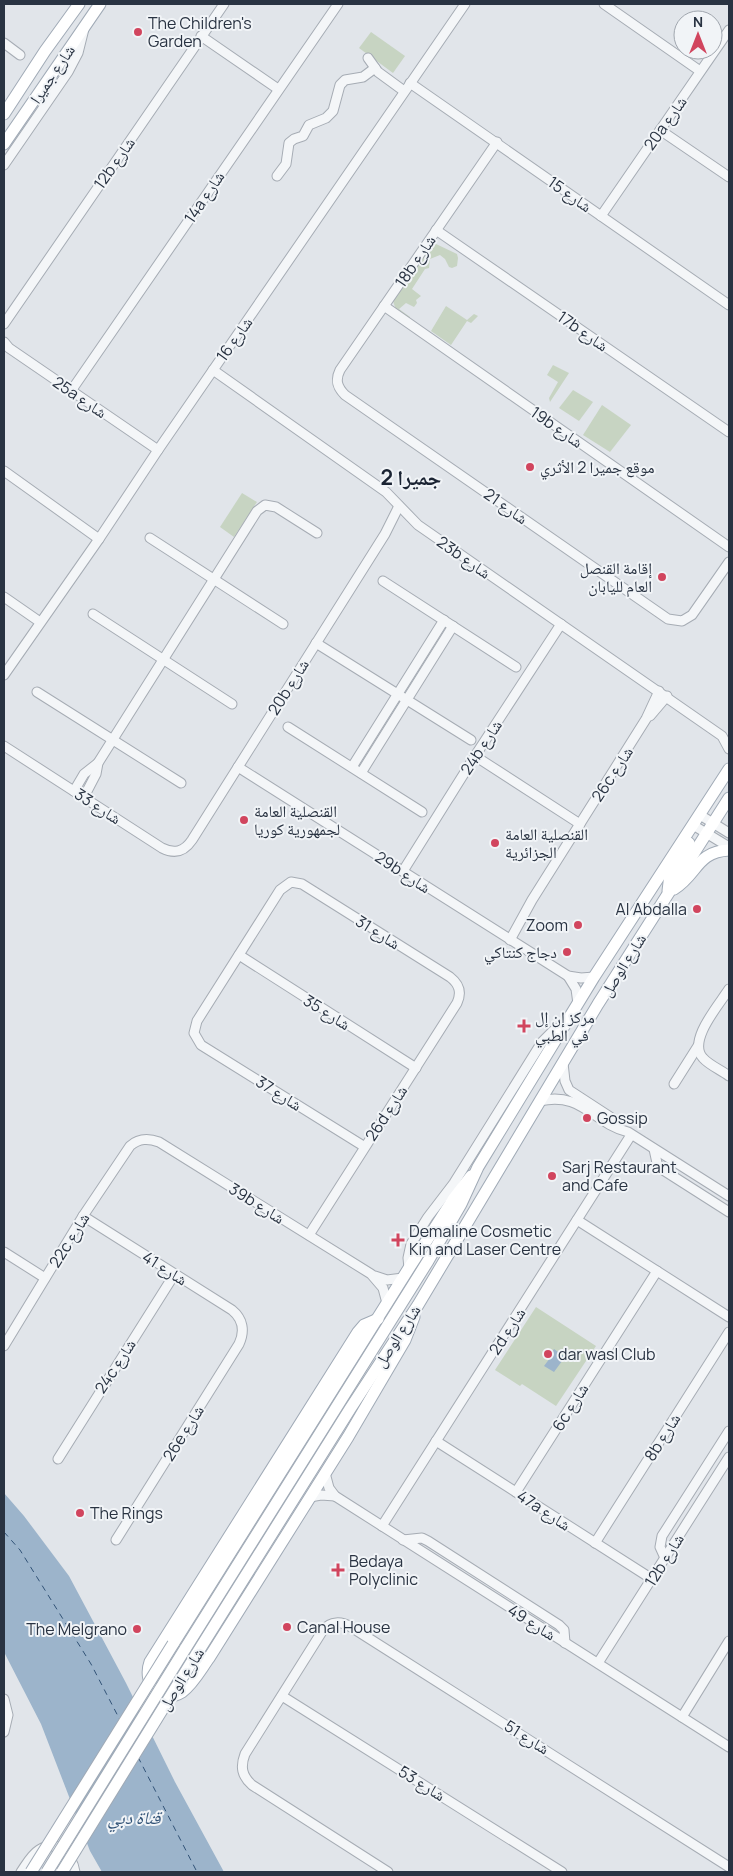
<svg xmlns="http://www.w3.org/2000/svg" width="733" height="1876" font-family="Manrope,'Noto Naskh Arabic',sans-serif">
<rect width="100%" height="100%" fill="#e1e5ea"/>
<!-- green -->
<g fill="#c7d4c2">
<path d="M371,32l34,24 -12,17 -34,-25z"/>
<path d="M436,244l21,10 1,4 -1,8 -5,2 -3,-1 -4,-8 -5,-4 -10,4 -1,9 -4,1 -13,20 9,7 -5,4 1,3 -3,4 -8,-4 -7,6 11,8v3l-13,-7 -4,-12 35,-53z"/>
<path d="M446,306l21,14 7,-6 4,2 -7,7 -4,-2 -16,24 -20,-14z"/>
<path d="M553,365l16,8 -19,29 -1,-4 9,-16 -11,-7z"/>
<path d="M573,390l20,12 -14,19 -20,-13z"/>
<path d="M602,405l29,20 -21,27 -27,-17z"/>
<path d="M242,493l15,9 -23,35 -14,-10z"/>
<path d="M536,1307l60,39 -40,60 -34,-22 -2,2 -25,-16z"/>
</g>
<!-- water -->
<g fill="#9cb4cb">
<path d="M554,1349l11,8 -11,15 -10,-6 6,-8v-2z"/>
<path d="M4,1493l20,23 45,60 57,107 49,99 49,90h-122l-12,-21 -49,-127 -37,-72z"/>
</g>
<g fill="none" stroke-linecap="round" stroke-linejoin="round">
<!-- ferry -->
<g stroke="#325377" stroke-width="1" stroke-dasharray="6 5" stroke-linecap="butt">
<path d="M4,1532l16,18 71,114 29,56"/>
<path d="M138,1757l59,115"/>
</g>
<!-- minor casing -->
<g stroke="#a6acb4" stroke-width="11">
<g id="minor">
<path d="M604,4l96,67"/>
<path d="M201,36l77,53"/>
<path d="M4,43l16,12"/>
<path d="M368,58l10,14 26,19"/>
<path d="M410,83l319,222"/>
<path d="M660,130l69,47"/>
<path d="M497,142l-157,228c-5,10 -3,17 5,25l323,224 14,2 10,-6 37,-53"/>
<path d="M4,165l64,-93 10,-19 6,-24"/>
<path d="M277,176l9,-12 3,-21 5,-4 9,-3 6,-11 17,-7 7,-7 7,-26 5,-5 18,-3 12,-9"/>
<path d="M601,216l128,-186"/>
<path d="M436,230l293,202"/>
<path d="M384,306l345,241"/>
<path d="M4,324l220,-320"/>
<path d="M4,342l5,6 149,102"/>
<path d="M213,370l173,122 32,33 304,211 7,13"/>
<path d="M71,391l267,-387"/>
<path d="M4,471l95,68"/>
<path d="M150,538l133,86"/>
<path d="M383,581l133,86"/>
<path d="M4,597l36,25"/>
<path d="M93,614l139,90"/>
<path d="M316,643l155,97"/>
<path d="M4,675l95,-136 59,-89 307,-446"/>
<path d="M37,692l144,91"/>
<path d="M650,716l17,-20"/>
<path d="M288,727l134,85"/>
<path d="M4,746l158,102c12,6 22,4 30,-8l193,-306 14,-28"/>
<path d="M475,756l105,68"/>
<path d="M238,767l330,209 13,2 13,-1"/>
<path d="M352,767l92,-147"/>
<path d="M361,773l92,-147"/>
<path d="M74,791l10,-17 14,-11"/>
<path d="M84,797l12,-23 2,-11 159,-252 8,-6 11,2 41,26"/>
<path d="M700,815l29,18"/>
<path d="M693,825l36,22"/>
<path d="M403,871l72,-115 86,-132"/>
<path d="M510,940l22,-40 114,-181 13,-28"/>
<path d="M239,955l177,113"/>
<path d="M568,976l8,13 2,15"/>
<path d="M729,989c-10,16 -42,52 -26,69 6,7 18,12 26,18"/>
<path d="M563,1063l2,18 4,9 46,30"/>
<path d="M674,1084l24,-38"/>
<path d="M540,1101c41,-10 53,22 88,31l101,64"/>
<path d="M654,1149l3,14 3,5 69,44"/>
<path d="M83,1216l149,94c11,9 13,21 7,34l-123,196"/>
<path d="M577,1220l152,97"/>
<path d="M309,1235l148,-232c5,-11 2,-19 -7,-26l-148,-93 -11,-2 -11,8 -83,131 -3,12 7,12 164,102"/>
<path d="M4,1252l41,26"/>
<path d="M409,1268l-1,-10 3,-14 17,-27 26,-34 88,-141 11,-11 11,-6"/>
<path d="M375,1276l12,4 16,-2"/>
<path d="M4,1346l79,-130 47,-70c9,-8 18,-8 29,-4l212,132 12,14 4,15"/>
<path d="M436,1441l216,138"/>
<path d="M58,1459l116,-184"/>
<path d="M325,1473l4,15 6,8 394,251"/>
<path d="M516,1492l141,-221"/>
<path d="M310,1497l11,-2 14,1"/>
<path d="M382,1526l249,-391"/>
<path d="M403,1540l19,-2 6,3 131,84 5,5 1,13"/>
<path d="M595,1543l134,-211"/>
<path d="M665,1558l-5,-11 2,-11 67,-105"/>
<path d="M598,1663l131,-206"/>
<path d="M282,1696l280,176"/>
<path d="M4,1699l4,16 -4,17"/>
<path d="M682,1717l47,-76"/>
<path d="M21,1872c5,-7 10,-17 18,-22 19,-12 33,5 36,22"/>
<path d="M388,1872l-136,-87c-10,-9 -12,-18 -7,-31l78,-124c8,-9 18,-9 28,-3l378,240"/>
</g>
</g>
<!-- major casing -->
<g stroke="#a0aab6" stroke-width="13">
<g id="major">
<path d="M4,114l41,-63 34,-47"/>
<path d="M4,144l96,-140"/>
<path d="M674,889c24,-15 22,-37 55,-39"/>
<path d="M668,891l2,-17 19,-31"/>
<path d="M378,1319l-14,6 -6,7 -208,330c-8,22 11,43 32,30 11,-8 19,-23 27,-34l139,-221 57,-97 9,-23"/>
<path d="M173,1644l236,-376 45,-70 17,-22"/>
<path d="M185,1649l243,-388 33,-57 17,-37 116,-190 135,-208"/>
<path d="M196,1655l154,-246 68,-104 180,-301 131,-206"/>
</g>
</g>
<!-- minor -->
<use href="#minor" stroke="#f4f6f8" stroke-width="9"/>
<!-- major -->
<use href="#major" stroke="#fff" stroke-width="11"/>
<!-- major-bridge casing -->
<g stroke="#a0aab6" stroke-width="13" stroke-linecap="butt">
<g id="major-bridge">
<path d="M31,1872l142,-228"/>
<path d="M47,1872l138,-223"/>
<path d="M62,1872l134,-217"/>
</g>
</g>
<!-- major-bridge -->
<use href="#major-bridge" stroke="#fff" stroke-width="11"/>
</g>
<!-- markers -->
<g fill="#d1455e" stroke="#f1f4f7" stroke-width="2">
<circle cx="138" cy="32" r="5"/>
<circle cx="530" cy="467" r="5"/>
<circle cx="662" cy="577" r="5"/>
<circle cx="244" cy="820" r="5"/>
<circle cx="495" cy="843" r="5"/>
<circle cx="697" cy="909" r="5"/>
<circle cx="578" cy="925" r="5"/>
<circle cx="567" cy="952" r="5"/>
<path d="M521.5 1018.5h5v5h5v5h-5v5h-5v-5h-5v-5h5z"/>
<circle cx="587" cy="1118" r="5"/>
<circle cx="552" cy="1176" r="5"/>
<path d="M395.5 1232.5h5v5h5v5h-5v5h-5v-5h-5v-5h5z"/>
<circle cx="548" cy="1354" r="5"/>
<circle cx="80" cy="1513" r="5"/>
<path d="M335.5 1562.5h5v5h5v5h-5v5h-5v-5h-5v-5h5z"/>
<circle cx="287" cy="1627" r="5"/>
<circle cx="137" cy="1629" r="5"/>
</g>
<g text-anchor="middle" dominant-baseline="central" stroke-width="4" stroke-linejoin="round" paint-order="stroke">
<!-- poi labels -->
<g font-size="16" fill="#293342" stroke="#f1f4f7" text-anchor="start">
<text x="148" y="23">The Children's<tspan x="148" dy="18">Garden</tspan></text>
<text x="540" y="467">موقع جميرا 2 الأثري</text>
<text x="652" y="568" text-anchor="end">إقامة القنصل<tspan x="652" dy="18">العام لليابان</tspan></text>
<text x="254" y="811">القنصلية العامة<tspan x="254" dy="18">لجمهورية كوريا</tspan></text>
<text x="505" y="834">القنصلية العامة<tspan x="505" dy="18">الجزائرية</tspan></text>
<text x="687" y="909" text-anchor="end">Al Abdalla</text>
<text x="568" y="925" text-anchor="end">Zoom</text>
<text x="557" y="952" text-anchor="end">دجاج كنتاكي</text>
<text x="535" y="1017">مركز إن إل<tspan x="535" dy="18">في الطبي</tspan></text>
<text x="597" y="1118">Gossip</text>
<text x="562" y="1167">Sarj Restaurant<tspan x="562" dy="18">and Cafe</tspan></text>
<text x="409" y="1231">Demaline Cosmetic<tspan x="409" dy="18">Kin and Laser Centre</tspan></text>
<text x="558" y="1354">dar wasl Club</text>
<text x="90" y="1513">The Rings</text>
<text x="349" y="1561">Bedaya<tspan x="349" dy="18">Polyclinic</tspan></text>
<text x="297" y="1627">Canal House</text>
<text x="127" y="1629" text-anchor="end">The Melgrano</text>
</g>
<!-- street labels -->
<g font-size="16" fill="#293342" stroke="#f1f4f7">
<text transform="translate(52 74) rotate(-56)">شارع جميرا</text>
<text transform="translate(665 123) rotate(-55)">20a شارع</text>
<text transform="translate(114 163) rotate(-55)">12b شارع</text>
<text transform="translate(570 194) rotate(35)">شارع 15</text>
<text transform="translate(204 197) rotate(-56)">14a شارع</text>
<text transform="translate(415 261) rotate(-56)">18b شارع</text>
<text transform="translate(583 331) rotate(35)">17b شارع</text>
<text transform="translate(234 339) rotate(-55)">شارع 16</text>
<text transform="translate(80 397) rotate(34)">25a شارع</text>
<text transform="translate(557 427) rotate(35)">19b شارع</text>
<text transform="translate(506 506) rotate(35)">شارع 21</text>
<text transform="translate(464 557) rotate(35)">23b شارع</text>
<text transform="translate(288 687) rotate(-58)">20b شارع</text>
<text transform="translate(481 747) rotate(-57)">24b شارع</text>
<text transform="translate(612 774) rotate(-57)">26c شارع</text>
<text transform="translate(98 806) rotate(33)">شارع 33</text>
<text transform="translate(403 872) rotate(33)">29b شارع</text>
<text transform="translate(378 932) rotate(32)">شارع 31</text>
<text transform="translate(623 965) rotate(-58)">شارع الوصل</text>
<text transform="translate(327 1012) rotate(32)">شارع 35</text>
<text transform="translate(279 1093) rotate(32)">شارع 37</text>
<text transform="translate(386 1113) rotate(-57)">26d شارع</text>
<text transform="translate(257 1203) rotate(32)">39b شارع</text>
<text transform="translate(69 1240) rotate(-58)">22c شارع</text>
<text transform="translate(165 1268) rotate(32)">شارع 41</text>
<text transform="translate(507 1331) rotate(-57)">2d شارع</text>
<text transform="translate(397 1336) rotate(-57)">شارع الوصل</text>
<text transform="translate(115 1366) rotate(-57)">24c شارع</text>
<text transform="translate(570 1407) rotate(-58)">6c شارع</text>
<text transform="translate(183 1433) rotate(-58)">26e شارع</text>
<text transform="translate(662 1437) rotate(-58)">8b شارع</text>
<text transform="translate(544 1510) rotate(33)">47a شارع</text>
<text transform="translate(664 1560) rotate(-58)">12b شارع</text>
<text transform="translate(532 1622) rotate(32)">شارع 49</text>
<text transform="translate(181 1679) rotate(-58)">شارع الوصل</text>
<text transform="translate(527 1737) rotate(32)">شارع 51</text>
<text transform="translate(422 1783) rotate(32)">شارع 53</text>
</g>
<!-- water labels -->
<g font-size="18" font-style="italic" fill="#325377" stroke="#f1f4f7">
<text x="134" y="1817">قناة دبي</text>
</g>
<!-- district labels -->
<g font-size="21" font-weight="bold" fill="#1b2433" stroke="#f1f4f7">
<text x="411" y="477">جميرا 2</text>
</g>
</g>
<!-- border -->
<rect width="733" height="1876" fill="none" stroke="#293342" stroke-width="10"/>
<!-- north arrow -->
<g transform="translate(698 35)"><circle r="24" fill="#f1f4f7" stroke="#a1a7af"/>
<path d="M0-4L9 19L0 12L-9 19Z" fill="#d1455e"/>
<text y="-8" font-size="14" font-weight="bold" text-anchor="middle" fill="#293342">N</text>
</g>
</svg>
